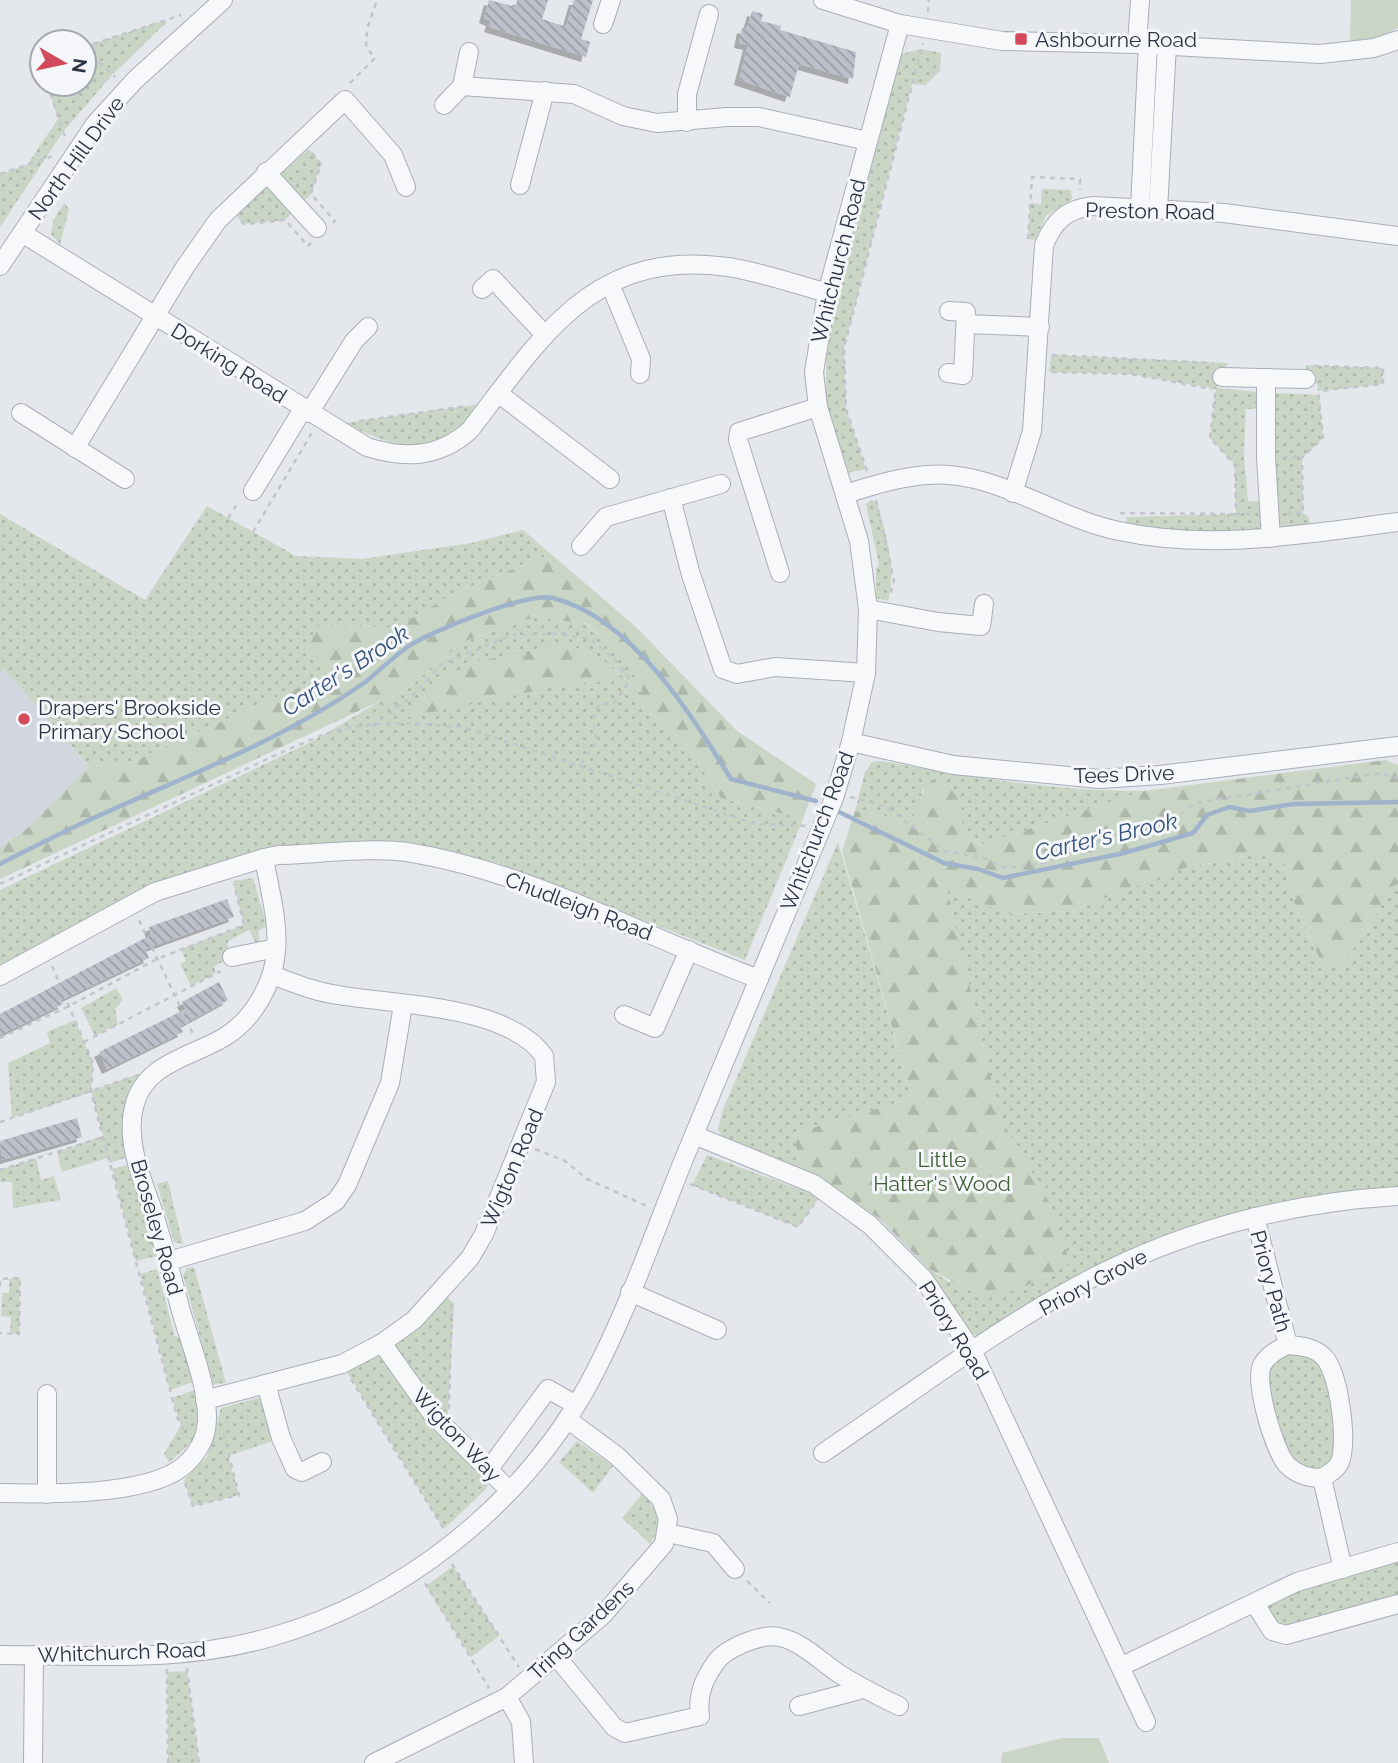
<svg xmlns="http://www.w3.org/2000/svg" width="1398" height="1763" font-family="Raleway,sans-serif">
<defs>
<pattern id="grass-dots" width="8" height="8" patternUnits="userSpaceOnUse" patternTransform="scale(1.75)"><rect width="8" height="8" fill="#c9d6c5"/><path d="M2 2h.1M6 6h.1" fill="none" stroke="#adb8ab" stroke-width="1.8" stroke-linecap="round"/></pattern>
<pattern id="forest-firs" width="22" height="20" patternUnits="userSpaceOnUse" patternTransform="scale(1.75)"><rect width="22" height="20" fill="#c9d6c5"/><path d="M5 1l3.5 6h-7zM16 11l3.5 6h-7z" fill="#adb8ab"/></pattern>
<pattern id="building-back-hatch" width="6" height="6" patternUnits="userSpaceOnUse" patternTransform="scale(1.75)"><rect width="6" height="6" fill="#bbc0ca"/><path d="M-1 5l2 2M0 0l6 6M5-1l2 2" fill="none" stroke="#989da6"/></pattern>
<filter id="shadow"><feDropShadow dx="-5" dy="5" stdDeviation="0" flood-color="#0004"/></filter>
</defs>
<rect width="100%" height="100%" fill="#e4e7ec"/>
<!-- built -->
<path fill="#d2d6de" d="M4,669l85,97 -60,61 -29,21v-175z"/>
<!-- grass -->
<g fill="url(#grass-dots)">
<path d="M165,20l2,2 -55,53 -49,57 -63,95v-53l27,-9 31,-46 -11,-35h37v-37z"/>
<path d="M921,49l20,4 -1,18 -15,14 -13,-1 -68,264 2,61 20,60 -19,4 -21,-74v-57l75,-288z"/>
<path d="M309,149l12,15 -10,30 -26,26 -41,4 -8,-9z"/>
<path d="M1042,189l29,1 1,9 -26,17 -11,24 -7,-1 2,-36 11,1z"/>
<path d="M64,203l5,6 -9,35 -9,-10 2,-13z"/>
<path d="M1051,355l177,8 -11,25 39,4 2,17h-12l-2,47 4,45 14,1 1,27 -12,6 -123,-7 -2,-11 110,-3 -1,-49 -25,-27 6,-49 -85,-15 -82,-2z"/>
<path d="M1306,365l77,3v16l-65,7 -1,-7 -11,-5z"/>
<path d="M1274,393l45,2 4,43 -21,20 1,55 6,4 1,10 -22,2 -8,-4 -9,-68z"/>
<path d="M480,404c-40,56 -79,48 -135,19z"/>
<path d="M871,500l6,2c9,34 20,65 11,99l-12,-3v-29l3,-5 -13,-60z"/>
<path d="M207,506l89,50 66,3 109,-16 52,-13 28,24 -95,38 -59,35 -79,-1 8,49 -199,89 -38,2 -85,-97 -4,4v-159l145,86z"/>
<path d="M534,617l52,7 38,32 21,38 -50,-40 -21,29 40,-2 70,60 37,57 82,21 -58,141 -247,-97 -92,-21 -130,5 -276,121v-78l313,-149 67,-40 20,-7 63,-52z"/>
<path d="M881,761c88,16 174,30 263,30l-164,54 -17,-10 -40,-46 -5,22 -8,9 -55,-9 10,-39 7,-10z"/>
<path d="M838,842l74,256 -117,35 3,36 -75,-32 -5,-7 4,-18z"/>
<path d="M1268,852l17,13 10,40 29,63 42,-35 25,-46 7,-3v304l-119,14 -65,18 -236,117 -8,-5 -41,-63 20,13 100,-80 -49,-85 -54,-229 62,26 64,-3 108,-42z"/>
<path d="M253,878l14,48 -9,5 2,11 -4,2 -7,-14 -21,11v18l-14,7 2,7 -25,13 -11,-22 6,-3 -5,-12 63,-24 -11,-44z"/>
<path d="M116,988l7,12 -8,9 3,15 -23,12 -14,-28z"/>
<path d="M75,1020l18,43 -2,28 50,-18 -16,40v45l-15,5 -2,-5 -46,14 -5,-20 46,-16 -12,-44 -79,26 -4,-55 42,-20 -3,-11z"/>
<path d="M707,1155l113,42 -22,30 -106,-42z"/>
<path d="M36,1158l5,22 13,-4 7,24 -48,8 -1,-26h-12v-12z"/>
<path d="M127,1165l4,13 5,-1 21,79 -21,5 -24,-92z"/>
<path d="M168,1181l15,63 -9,-2 -17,-58z"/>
<path d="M194,1267l32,116 -13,1 -30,-109 4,-7z"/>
<path d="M157,1269l18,68 7,-1 11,46 -23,8 -30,-116z"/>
<path d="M20,1278l-1,56 -9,-1 1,-16 -10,-1 1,-23h7v-14z"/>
<path d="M446,1296l8,7 -7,126 43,50 -4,10 -42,40 -97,-157 50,-29z"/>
<path d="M1317,1352l27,86 -22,40 -35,-14 -24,-101 9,-9z"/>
<path d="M195,1390c11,38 3,49 -26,72l-5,-8 17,-29 -9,-27z"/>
<path d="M265,1396l13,43 -50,17 11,39 -46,11 -9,-26 23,-23 14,-49z"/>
<path d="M577,1441l36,25 -20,27 -34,-31z"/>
<path d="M642,1494c16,15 21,31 8,50l-28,-26z"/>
<path d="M1398,1552v52l-112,31 -31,-31z"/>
<path d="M453,1566l46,70 -28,21 -45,-71z"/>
<path d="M187,1671l12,92h-31l-1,-91z"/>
</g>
<!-- forest -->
<g fill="url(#forest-firs)">
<path d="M551,554l85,73 100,103 80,54 -13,35 -82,-21 -37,-57 -70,-60 -40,2 -175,36 28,-31 48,-26 89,-18 31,10 48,39 -19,-37 -37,-32 -53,-7 -71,25 -63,52 -20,7 -380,178v-31l29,-21 60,-61 38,-2 199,-89 -18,-32 10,-17 79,1 59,-35z"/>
<path d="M1385,760l13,5v119l-7,3 -25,46 -23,30 -19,5 -29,-63 -10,-40 -17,-13 -88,17 -108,42 -64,3 -61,-25 53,228 49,85 21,61 -52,27 -36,7 -53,-28 -49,-50 -59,-39 -23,-11 -3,-36 117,-35 -70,-247 13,-40 55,9c11,-13 10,-28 21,-40 32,11 32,25 32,55l17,10 164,-54z"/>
</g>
<!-- green -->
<g fill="#c9d6c5">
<path d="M1351,0h47v28l-24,11 -24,3z"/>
<path d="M1062,1738h37l10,25h-108l1,-10z"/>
</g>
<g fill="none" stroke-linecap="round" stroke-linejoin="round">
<!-- stream -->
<g stroke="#9fb4cc" stroke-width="4.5">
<path d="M835,810l109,53 34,6 25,9 121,-25 69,-20 14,-18 22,-8 21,4 43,-7 105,-2"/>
<path d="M0,864c28,-14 56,-29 85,-42 95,-44 193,-79 279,-139 15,-12 29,-26 45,-37 22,-15 119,-54 144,-48 79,20 138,116 178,181l85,22"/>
</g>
</g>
<!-- building -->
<g fill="url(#building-back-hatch)" filter="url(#shadow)">
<path d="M489,0l27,7 1,-7h31l-6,19 24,8 8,-27h19l-12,39 9,3 -4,15 -97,-30 2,-6 -7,-3z"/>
<path d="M752,11l11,3 -2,7 20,5 -1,4 76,22 -3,27 -54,-15 -9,33 -51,-17 9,-35 -9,-2 3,-15 5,1z"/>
<path d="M227,899l7,18 -89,32 4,9 -88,42 2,4 -63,31v-21l151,-79 -2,-8z"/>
<path d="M219,982l9,18 -48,26 3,6 -76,37 -8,-17 87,-43 -4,-7z"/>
<path d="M77,1118l5,19 -80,23 -2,-19z"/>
</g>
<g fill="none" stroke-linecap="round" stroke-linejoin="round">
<!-- minor casing -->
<g stroke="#a9aeb7" stroke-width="20">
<g id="minor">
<path d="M823,0l77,24 102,17 135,3 183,10 54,-6 24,-8"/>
<path d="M603,24l8,-24"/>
<path d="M1137,44l3,-44"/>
<path d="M462,86l112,8 49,22 34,7 70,-6h32l109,24"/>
<path d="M444,105l18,-19 7,-34"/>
<path d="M687,122v-28l22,-80"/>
<path d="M266,172l51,56"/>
<path d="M520,185l25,-94"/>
<path d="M1140,208l8,-164"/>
<path d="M1158,209l9,-164"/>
<path d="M22,233l345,214c38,12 72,11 103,-17 71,-92 123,-182 258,-163 33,5 67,17 99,26"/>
<path d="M0,266l95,-142 40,-44 88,-80"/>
<path d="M610,284l31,75 -1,15"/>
<path d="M482,289l11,-10 51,55"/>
<path d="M966,324l74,3"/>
<path d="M948,373l15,2 3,-63 -17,-1"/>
<path d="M1222,377l84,2"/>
<path d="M1266,378v79l5,81"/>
<path d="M498,393l112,86"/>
<path d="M21,413l104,66"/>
<path d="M309,413l45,-72 14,-14"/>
<path d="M75,448l110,-181 33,-47 127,-120 48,55 13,32"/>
<path d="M253,491l50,-82"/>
<path d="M1013,493l19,-62 12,-186c10,-24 22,-36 49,-39l131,7 174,23"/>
<path d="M845,494c26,-8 54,-17 82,-19 66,-6 128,43 192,56 92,20 187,3 279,-9"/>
<path d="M671,498l20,77 32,94 14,5 38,-7 91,6"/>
<path d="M581,546l25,-29 115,-33"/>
<path d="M780,573l-42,-133 1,-8 79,-25"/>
<path d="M868,609l70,13 43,4 3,-22"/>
<path d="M851,742l102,23 147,14 60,-4 238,-29"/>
<path d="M232,957l44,-9"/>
<path d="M0,976l155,-84 109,-34 14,-3c37,-1 95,-8 129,-3 128,21 232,83 352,127"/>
<path d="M624,1015l31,13 34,-78"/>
<path d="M694,1135l120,49 56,41 53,53 50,74 173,370"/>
<path d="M1255,1217l33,128c-10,4 -21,11 -26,20 -8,18 12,85 25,100 10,10 21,13 35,13 6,-4 13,-7 17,-14 10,-20 0,-91 -15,-107 -10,-10 -23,-11 -36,-12"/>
<path d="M169,1261l136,-40 31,-20 11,-16 43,-102 13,-78"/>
<path d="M630,1292l87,38"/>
<path d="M382,1343l51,72 77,76"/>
<path d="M266,1384l15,54 14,31 7,3 20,-10"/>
<path d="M47,1394v100"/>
<path d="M205,1400l137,-36 40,-21 32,-23 56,-62 14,-24 62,-152 -2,-26c-36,-51 -148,-51 -206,-61 -23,-3 -44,-12 -66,-20"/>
<path d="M823,1453c89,-60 187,-135 283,-182 92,-45 190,-69 292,-75"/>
<path d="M489,1469l59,-80 28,16"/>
<path d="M1322,1478l21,91"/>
<path d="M0,1493c46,1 143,3 181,-25 12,-9 23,-25 25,-39 6,-33 -16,-86 -25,-118 -9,-33 -17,-65 -27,-97 -11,-33 -29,-72 -20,-107 10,-45 59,-50 92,-71 28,-18 47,-52 50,-84 3,-31 -7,-64 -12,-94"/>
<path d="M668,1533l45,10 22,26"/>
<path d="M1255,1604l17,27 14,4 112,-31"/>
<path d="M0,1655c91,0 183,8 271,-18 131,-37 249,-131 316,-250 40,-73 67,-155 99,-233 50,-118 99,-237 148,-356l17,-56 15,-69 2,-64 -9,-68 -41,-134 -4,-35 13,-79 73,-269"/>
<path d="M556,1656l58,71 11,6 75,-17c-3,-22 4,-37 16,-54 10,-14 46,-29 63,-25 22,4 41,24 59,36 20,13 40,23 61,33"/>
<path d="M1122,1666l175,-84 101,-30"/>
<path d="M507,1697l14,25 3,41"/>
<path d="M799,1706l64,-17"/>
<path d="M33,1763l1,-108"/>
<path d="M374,1763l133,-66 96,-82 61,-71 4,-25 -7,-20 -44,-43 -50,-37"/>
</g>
</g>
<!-- path -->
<g stroke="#c2c5cb" stroke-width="2.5" stroke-dasharray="5 5" stroke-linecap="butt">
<path d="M928,12l1,-12"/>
<path d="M92,44l4,16 19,17"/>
<path d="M84,47l97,-32"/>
<path d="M42,60v8"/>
<path d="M350,83l25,-25 -9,-11 1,-18 10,-29"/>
<path d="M47,84l18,53"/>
<path d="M312,153l9,11 -10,30 24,27 -4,3"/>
<path d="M0,174l53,-18"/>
<path d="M241,221l3,3 41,-4 23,26 3,-3"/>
<path d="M1028,239l4,-62 48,2v11"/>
<path d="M1052,355l161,8"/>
<path d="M1314,366l69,2v16l-65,7"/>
<path d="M1052,372l79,2 81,15"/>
<path d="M1131,374l1,-14"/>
<path d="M1215,393l-5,45 25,27 1,49h19"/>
<path d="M359,421l108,-15"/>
<path d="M1283,457h18"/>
<path d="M867,471l-21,-62 -2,-61 79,-305"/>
<path d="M876,500l18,80 -4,16"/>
<path d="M1120,513l116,1"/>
<path d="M1286,514l17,-1 -1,-56 21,-19 -5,-49"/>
<path d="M228,518l11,-17"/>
<path d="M253,532l60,-101"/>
<path d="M372,726l39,-29 31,-33 70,-29 44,-1 32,4 26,20 16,22 -16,23 -15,1 -6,15 4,22 -17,24"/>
<path d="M850,797l35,9 60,45 39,7 22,10 37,-5 90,-35 36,-5 26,-20 185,-30 18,5"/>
<path d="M0,884l291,-136c16,-6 31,-14 47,-18 40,-10 86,-7 127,-2l291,96 51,2"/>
<path d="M139,920l54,114"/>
<path d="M52,966l41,97 -2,29 86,325 9,17"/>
<path d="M0,1038l69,-32 88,-47 87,-34 -10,-41"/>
<path d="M84,1042l137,-71"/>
<path d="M0,1122l129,-44"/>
<path d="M535,1149l30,12 22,18 60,27"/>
<path d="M0,1170l103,-33"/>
<path d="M690,1184l108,43 16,-22"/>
<path d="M0,1286v-7l20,-1 -1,56 -19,-1"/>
<path d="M351,1379l92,149"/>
<path d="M449,1409l3,-108"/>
<path d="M185,1483l8,23 46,-11 -16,-63"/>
<path d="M452,1564l67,103"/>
<path d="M747,1581l23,22"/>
<path d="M425,1583l64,105"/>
<path d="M187,1668l12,95"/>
<path d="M167,1669l1,94"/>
</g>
<!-- minor -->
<use href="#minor" stroke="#f7f8fa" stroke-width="18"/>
</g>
<!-- markers -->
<g fill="#d1495b" stroke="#f4f6f9" stroke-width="2.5">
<rect x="1014" y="32" width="14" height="14" rx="3.5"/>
<circle cx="24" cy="719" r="7"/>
</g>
<g text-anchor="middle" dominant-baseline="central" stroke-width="6" stroke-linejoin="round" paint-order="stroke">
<!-- poi labels -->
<g font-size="21" fill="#2b3445" stroke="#f4f6f9" text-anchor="start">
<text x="1035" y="39">Ashbourne Road</text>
<text x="38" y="707">Drapers' Brookside<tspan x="38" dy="24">Primary School</tspan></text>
</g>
<!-- street labels -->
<g font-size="21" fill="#2b3445" stroke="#f4f6f9">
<text transform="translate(76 158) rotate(-54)">North Hill Drive</text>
<text transform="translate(1150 211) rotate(1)">Preston Road</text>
<text transform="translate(838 261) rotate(-76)">Whitchurch Road</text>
<text transform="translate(229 363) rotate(32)">Dorking Road</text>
<text transform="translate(1124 774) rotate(-2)">Tees Drive</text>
<text transform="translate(817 831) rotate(-69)">Whitchurch Road</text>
<text transform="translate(579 906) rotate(21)">Chudleigh Road</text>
<text transform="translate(512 1168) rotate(-67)">Wigton Road</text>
<text transform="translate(157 1227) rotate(74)">Broseley Road</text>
<text transform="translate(1271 1281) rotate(75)">Priory Path</text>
<text transform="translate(1093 1282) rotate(-28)">Priory Grove</text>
<text transform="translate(954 1330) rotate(58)">Priory Road</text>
<text transform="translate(457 1435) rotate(47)">Wigton Way</text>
<text transform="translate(581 1630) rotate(-43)">Tring Gardens</text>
<text transform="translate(122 1652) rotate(-2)">Whitchurch Road</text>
</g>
<!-- park labels -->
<g font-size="21" fill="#3f6138" stroke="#f4f6f9">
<text x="942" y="1159">Little<tspan x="942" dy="24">Hatter's Wood</tspan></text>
</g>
<!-- water labels -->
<g font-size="23" font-style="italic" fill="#34527a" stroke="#f4f6f9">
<text transform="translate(345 670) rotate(-33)">Carter's Brook</text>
<text transform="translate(1106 836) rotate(-13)">Carter's Brook</text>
</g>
</g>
<!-- north arrow -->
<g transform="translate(63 63) rotate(99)"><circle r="33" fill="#f4f6f9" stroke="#a4a8b1" stroke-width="2"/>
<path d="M0-5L12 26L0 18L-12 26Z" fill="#d1495b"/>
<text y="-10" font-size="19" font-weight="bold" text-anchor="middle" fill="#2b3445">N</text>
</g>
</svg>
